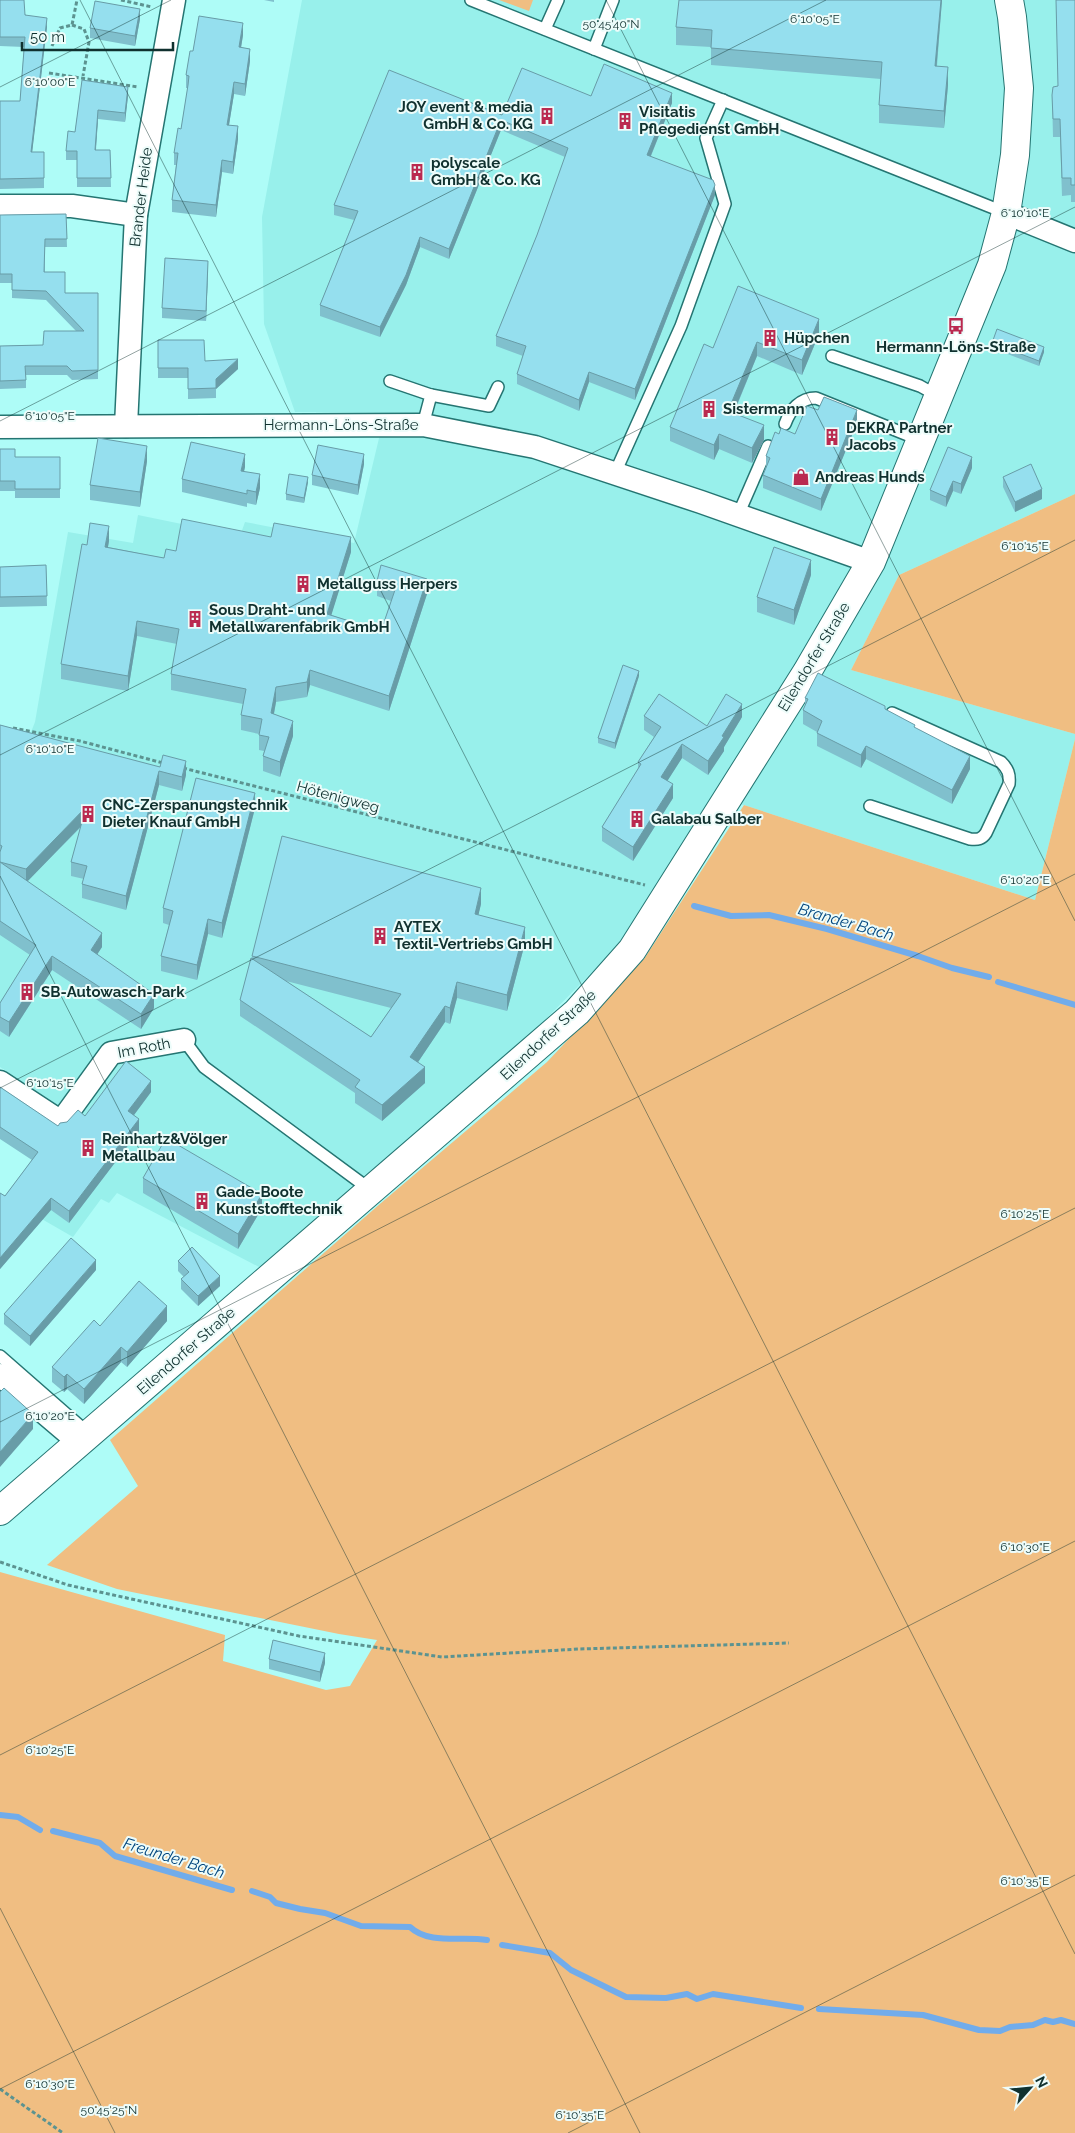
<svg xmlns="http://www.w3.org/2000/svg" width="1075" height="2133" font-family="Raleway,sans-serif">
<rect width="100%" height="100%" fill="#aefcf7"/>
<!-- built -->
<path fill="#98f0eb" d="M302,0h773v494l-176,81 -48,95 224,64v5l-40,161 -291,-95 -30,-6 -94,145 -96,97 -263,227 -144,-75 -8,10 -8,-4 -28,38 -73,-42v-2l10,6 63,-84 -73,-48v-234l27,-91 8,-20 33,-190 65,11 5,-28 102,21 5,-14 109,21 31,-130 -90,-1 -31,-88 -2,-107z"/>
<!-- green -->
<g fill="#f0be82">
<path d="M499,0h34l-4,11z"/>
<path d="M1075,494v240l-224,-64 48,-95z"/>
<path d="M1075,739v1394h-1075v-561l225,63 -2,26 103,29 24,-4 27,-46 -38,-6 -222,-45 -70,-24 91,-79 -28,-46 271,-237 166,-141 97,-103 100,-154 291,95z"/>
</g>
<g fill="none" stroke-linecap="round" stroke-linejoin="round">
<!-- stream -->
<g stroke="#71aceb" stroke-width="6">
<path d="M694,906l37,10 38,-1 58,14 91,27 34,12 37,9"/>
<path d="M998,982l77,23"/>
<path d="M0,1815l18,2 22,13"/>
<path d="M53,1831l47,12 15,13 117,34"/>
<path d="M252,1891l18,6 6,6 24,6 25,4 36,13 49,1c19,18 52,9 77,13"/>
<path d="M502,1945l48,8 21,17 55,27 40,1 21,-4 10,5 16,-5 88,14"/>
<path d="M819,2009l104,6 56,15 21,1 10,-4 23,-2 12,-5 8,2 8,-2 14,4"/>
</g>
<!-- service casing -->
<g stroke="#257572" stroke-width="14">
<g id="service">
<path d="M471,0l535,213"/>
<path d="M545,29l13,-29"/>
<path d="M594,49l19,-49"/>
<path d="M832,356l88,30 18,10"/>
<path d="M390,381l41,14 -8,30"/>
<path d="M431,395l58,11 9,-19"/>
<path d="M785,424c5,-14 15,-26 31,-26l104,42"/>
<path d="M615,473l66,-147 44,-122 -19,-66 17,-38"/>
<path d="M738,515l30,-69"/>
<path d="M870,806l100,33c8,1 12,0 16,-6l23,-49c1,-10 -1,-15 -8,-22l-109,-49"/>
<path d="M184,1040l20,27 168,124"/>
<path d="M0,1356l89,78"/>
</g>
</g>
<!-- minor casing -->
<g stroke="#257572" stroke-width="25">
<g id="minor">
<path d="M0,206h72l64,9"/>
<path d="M1006,213l69,28"/>
<path d="M126,426l10,-211 38,-215"/>
<path d="M0,427l423,-2 112,22 166,55 170,60"/>
<path d="M0,1082l61,40 50,-69 73,-13"/>
<path d="M0,1375l80,68"/>
</g>
</g>
<!-- tertiary casing -->
<g stroke="#257572" stroke-width="30">
<path id="tertiary" d="M0,1511l577,-499 55,-62 175,-278 64,-110 121,-297 14,-52 9,-58 4,-67 -7,-71 -3,-17"/>
</g>
<!-- path -->
<g stroke="#5c9390" stroke-width="3" stroke-dasharray="4 2.5" stroke-linecap="butt">
<path d="M121,0l31,7"/>
<path d="M72,25l12,4 5,13 -6,34"/>
<path d="M52,46l8,-18 12,-3 5,-25"/>
<path d="M49,73l89,14"/>
<path d="M13,728l67,13 83,22"/>
<path d="M183,768l462,117"/>
<path d="M0,1562l68,23 231,51 143,21 137,-8 210,-6"/>
<path d="M0,2089l63,44"/>
</g>
<!-- service -->
<use href="#service" stroke="#fff" stroke-width="11"/>
<!-- minor -->
<use href="#minor" stroke="#fff" stroke-width="22"/>
<!-- tertiary -->
<use href="#tertiary" stroke="#fff" stroke-width="28"/>
</g>
<!-- wall -->
<g fill="#80c0cd" fill-rule="evenodd">
<path d="M0,0l47,27 -15,125h12v36l-44,1v-88h20l4,-54 -24,-1z"/>
<path d="M264,0h10v2z"/>
<path d="M942,0l-5,66 11,19 -4,43 -65,-5v-18l2,-26 -170,-14v-18l-35,-2v-18z"/>
<path d="M1056,0h19v202h-4v-7l-9,1 -2,-59h-7l-1,-42 6,-9z"/>
<path d="M140,19l-5,27 -45,-8v-10z"/>
<path d="M243,35l-2,13 9,13 -5,35 -11,-2 -5,31 9,14 -5,35 -11,-2 -6,45 -44,-5v-12l4,-35h-2v-12l7,-24 7,-41h-2v-13l7,-24z"/>
<path d="M82,80l46,16 -3,26 -27,-3 -2,31h14l1,37h-34v-27h-11v-9l9,-19z"/>
<path d="M591,96l81,7 -21,53 64,39 -80,205 -46,-18 -10,29 -62,-27v-10l6,-18 -27,-10v-10l41,-101 28,-78 -64,-27 -52,129 -29,-12 -14,38 -26,52 -60,-21v-11l34,-85 -20,-5v-10l168,-90z"/>
<path d="M66,214l1,33h-22v25l20,21h33v86l-26,1 -5,-5h-41v13l-26,1v-43l43,-1 33,-14 -30,-31 -34,-2v-15h-12v-68z"/>
<path d="M208,271l-2,50 -44,-3v-10z"/>
<path d="M819,334l-17,41 -45,-19 -23,57 30,27 -12,23 -33,-14 -5,11 -44,-19v-14l43,-79z"/>
<path d="M158,340l47,21 33,8 -22,20v9l-28,1v-21h-30z"/>
<path d="M992,343l52,9 -5,14 -47,-18z"/>
<path d="M818,410l39,13 -36,88 -58,-23v-13l3,-9v-10l13,-22h16z"/>
<path d="M0,449l15,8h45v41h-45v-7h-15z"/>
<path d="M147,461l-7,46 -50,-7v-15z"/>
<path d="M364,464l-6,31 -46,-10v-10z"/>
<path d="M245,467l-1,4 16,17 -4,17 -9,-2v4l-65,-15v-13z"/>
<path d="M972,468l-11,26 -8,-3 -7,16 -16,-7v-10z"/>
<path d="M1003,477l39,22 -27,13 -12,-25z"/>
<path d="M308,482l-4,21 -18,-3v-6z"/>
<path d="M109,541l-1,6 56,11 12,-7 175,1 -20,63 50,16 10,-30 -14,-5v-15l50,13 -38,117 -79,-26 -3,12 -31,5 -2,12 19,22 -13,41 -17,-6v-15l1,-5 -5,-1v-16l-18,-4v-15l2,-11 -72,-14v-16l6,-30 -40,-8 -9,55 -67,-12v-15l26,-119z"/>
<path d="M46,565l1,41 -47,1v-40z"/>
<path d="M811,575l-17,50 -37,-13v-15z"/>
<path d="M639,676l-24,73 -17,-6v-5z"/>
<path d="M805,698l80,11 30,19 55,41 -18,35 -86,-45 -5,9 -44,-22v-14l-14,-8v-14l2,-4z"/>
<path d="M644,716l63,10 35,-9 -18,30v4l-16,24 -26,-17 -15,23 6,17 -40,63 -31,-20v-14l36,-58v-7l16,-25 -10,-7z"/>
<path d="M0,725l186,50 -4,16 -23,-6 -33,125 -44,-12v-14l2,-5 -13,-3v-14l10,-35 -54,54 75,66 -5,7 57,54 -13,21 -89,-59 -43,67 -9,-6v-28l30,-48 -30,-20z"/>
<path d="M255,808l-33,130 -14,-4 -11,46 -36,-9v-15l8,-31 -6,-2v-15z"/>
<path d="M481,904l-3,11 47,28 -18,68 -50,-13 -7,26 -5,-2 -27,40 7,21 -43,38 -27,-18v-10l-115,-77v-16l12,-44zM286,981l105,27 -20,29z"/>
<path d="M0,1087l58,39 27,-10 66,-24 -17,23 5,16 -70,92 -18,-13 -51,59v-76l5,3 27,-36 -32,-21z"/>
<path d="M143,1178l119,30 -24,41 -95,-56z"/>
<path d="M178,1261l42,25 -22,20 -17,-17v-10l3,-2 -6,-6z"/>
<path d="M96,1270l-66,76 -26,-22v-10z"/>
<path d="M167,1321l-40,46 -6,-5 -37,42 -17,-15 -3,3 -12,-10v-15l48,-41z"/>
<path d="M269,1659l56,4 -5,19 -51,-13z"/>
</g>
<!-- shaded-wall -->
<g fill="#689ca7">
<path d="M941,0h1l-7,84v-18z"/>
<path d="M140,9v10l-5,27v-10z"/>
<path d="M47,18v9l-16,135v-10z"/>
<path d="M243,23v12l-4,24v-12z"/>
<path d="M250,49v12l-5,35v-12z"/>
<path d="M948,67v18l-4,43v-17z"/>
<path d="M234,82v12l-7,43v-12z"/>
<path d="M128,87v9l-3,26v-9z"/>
<path d="M672,93v10l-25,62v-10z"/>
<path d="M98,110v9l-3,41v-10z"/>
<path d="M501,120v10l-52,129v-10z"/>
<path d="M238,126v13l-5,35v-12z"/>
<path d="M222,160v12l-6,45v-12z"/>
<path d="M715,185v10l-80,205v-11z"/>
<path d="M420,237v10l-14,38 -26,52v-10z"/>
<path d="M208,261v10l-2,50v-10z"/>
<path d="M819,319v15l-17,41v-15z"/>
<path d="M757,342v14l-29,70v-15z"/>
<path d="M1044,347v5l-5,14v-5z"/>
<path d="M238,359v10l-22,20v-10z"/>
<path d="M589,372v10l-10,29v-11z"/>
<path d="M857,410v13l-36,88v-12z"/>
<path d="M764,425v15l-12,23v-15z"/>
<path d="M719,434v15l-5,11v-15z"/>
<path d="M147,446v15l-7,46v-15z"/>
<path d="M245,454v13l-4,17v-13z"/>
<path d="M364,454v10l-6,31v-10z"/>
<path d="M972,457v11l-11,26v-10z"/>
<path d="M260,474v14l-4,17v-13z"/>
<path d="M308,477v5l-4,21v-5z"/>
<path d="M953,481v10l-7,16v-10z"/>
<path d="M1042,489v10l-27,13v-10z"/>
<path d="M109,526v15l-4,21v-15z"/>
<path d="M351,537v15l-24,77v-15z"/>
<path d="M811,560v15l-17,50v-15z"/>
<path d="M427,579v15l-38,117v-15z"/>
<path d="M137,621v15l-9,55v-15z"/>
<path d="M310,670v15l-3,12v-15z"/>
<path d="M639,671v5l-24,73v-6z"/>
<path d="M276,687v15l-5,27v-16z"/>
<path d="M742,704v13l-18,30v4l-16,24v-14l14,-25z"/>
<path d="M293,721v15l-13,41v-15z"/>
<path d="M682,744v14l-21,33v-14z"/>
<path d="M866,746v13l-5,9v-13z"/>
<path d="M970,756v13l-18,35v-14z"/>
<path d="M186,761v14l-4,16v-14z"/>
<path d="M159,771v14l-33,125v-14z"/>
<path d="M673,784v14l-40,63v-14z"/>
<path d="M255,793v15l-33,130v-15z"/>
<path d="M86,807v14l-60,62v-14z"/>
<path d="M481,888v16l-6,26v-16z"/>
<path d="M208,919v15l-11,46v-15z"/>
<path d="M525,927v16l-18,68v-16z"/>
<path d="M102,933v14l-11,17v-14z"/>
<path d="M52,956v14l-43,67v-15z"/>
<path d="M457,982v16l-7,26v-16z"/>
<path d="M154,994v14l-13,21v-15z"/>
<path d="M445,1006v16l-35,52v-17z"/>
<path d="M425,1067v16l-43,38v-16z"/>
<path d="M151,1081v11l-23,31v-12z"/>
<path d="M139,1119v12l-70,92v-12z"/>
<path d="M262,1194v14l-24,41v-15z"/>
<path d="M51,1198v12l-51,59v-11z"/>
<path d="M96,1260v10l-66,76v-10z"/>
<path d="M220,1276v10l-22,20v-10z"/>
<path d="M167,1306v15l-40,46v-15z"/>
<path d="M121,1347v15l-37,42v-15z"/>
<path d="M67,1374v15l-3,3v-15z"/>
<path d="M33,1414v15l-33,38v-15z"/>
<path d="M325,1653v10l-5,19v-10z"/>
</g>
<!-- building -->
<g fill="#95dfee" stroke="#689ca7">
<path d="M0,0h24l1,15 22,3 -16,134h13v26l-44,1v-78h20l5,-64h-25z"/>
<path d="M679,0h262l-6,66 13,1 -4,44 -65,-6 3,-43 -171,-14 1,-18 -36,-3z"/>
<path d="M1056,0h19v185h-4v-7h-9l-2,-59h-7l-1,-24 1,-8 5,-1z"/>
<path d="M95,1l45,8 -5,27 -45,-8z"/>
<path d="M199,16l44,7 -4,24 11,2 -5,35 -11,-2 -7,43 11,1 -5,36 -11,-2 -6,45 -44,-5 6,-47h-4l4,-25 3,1 7,-44 1,-9 -3,-1 4,-24h3z"/>
<path d="M604,64l68,29 -25,62 66,25 2,5 -80,204 -46,-17 -10,28 -62,-26 9,-28 -30,-10 41,-101 31,-87 -67,-28 -52,129 -29,-12 -14,38 -26,52 -60,-22 38,-94 -24,-6 55,-135 113,45 20,-47 69,28z"/>
<path d="M82,80l46,7 -3,26 -27,-3 -3,40h15l1,28h-34v-27h-11l2,-20 7,1z"/>
<path d="M66,214l1,25h-22l-1,33h21v21h33v77l-26,1 -5,-5h-42l1,14 -26,1v-35l43,-1 1,-14h40l-38,-40 -34,-1v-16h-12v-59z"/>
<path d="M165,258l43,3 -2,50 -44,-3z"/>
<path d="M738,286l81,33 -17,41 -45,-18 -29,69 36,14 -12,23 -33,-14 -5,11 -44,-18 34,-83 9,4z"/>
<path d="M997,329l47,18 -5,14 -47,-18z"/>
<path d="M158,340h46l1,21 33,-2 -22,20v9l-28,1v-21h-30z"/>
<path d="M824,397l33,13 -36,89 -58,-24 7,-17 -4,-2 9,-24 4,2 2,-6 14,6 12,-28 11,4z"/>
<path d="M98,438l49,8 -7,46 -50,-7z"/>
<path d="M191,442l54,12 -4,17 19,3 -4,18 -9,-2v4l-65,-15z"/>
<path d="M318,445l46,9 -6,31 -46,-10z"/>
<path d="M948,447l24,10 -11,27 -8,-3 -7,16 -16,-7z"/>
<path d="M0,449h15v8h45v32h-45v-8h-15z"/>
<path d="M1031,464l11,25 -27,13 -12,-25z"/>
<path d="M289,474l19,3 -4,21 -18,-4z"/>
<path d="M182,519l89,18 3,-14 77,14 -24,77 54,17 15,-44 -19,-6 4,-16 46,14 -38,117 -79,-26 -3,12 -31,5 -5,26 22,8 -13,41 -17,-6 6,-19 -10,-2 3,-16 -21,-4 5,-26 -75,-15 8,-45 -42,-8 -9,55 -67,-12 21,-120 5,1 3,-22 19,3 -4,21 59,11 2,-9 10,2z"/>
<path d="M774,547l37,13 -17,50 -37,-13z"/>
<path d="M46,565l1,31 -47,1v-30z"/>
<path d="M623,665l16,6 -24,72 -17,-5z"/>
<path d="M818,673l67,33v3l30,16 -1,2 56,29 -18,34 -86,-44 -5,9 -44,-22 5,-12 -19,-11 5,-11 -3,-1z"/>
<path d="M659,694l48,32 19,-32 16,10 -20,32 2,1 -16,24 -26,-17 -21,33 12,7 -40,63 -31,-20 39,-63 -3,-2 23,-35 -17,-11z"/>
<path d="M0,725l160,42 3,-12 23,6 -4,16 -23,-6 -33,125 -44,-12 5,-18 -16,-4 15,-55 -60,62 -26,-7v-10l2,-6 -2,-1z"/>
<path d="M196,778l59,15 -33,130 -14,-4 -11,46 -36,-9 12,-45 -10,-3z"/>
<path d="M282,836l199,52 -6,26 50,13 -18,68 -50,-13 -7,26 -5,-2 -35,51 15,10 -43,38 -27,-18 5,-7 -120,-80 11,-42 120,79 30,-43 -149,-38z"/>
<path d="M0,862l102,71 -11,17 63,44 -13,20 -89,-58 -43,66 -9,-5v-14l36,-58 -36,-24z"/>
<path d="M126,1061l25,20 -23,30 11,8 -70,92 -18,-13 -51,60v-65l5,3 33,-44 -38,-25v-40l58,39 2,-3 7,-1 11,-12 7,6z"/>
<path d="M166,1138l96,56 -24,40 -95,-56z"/>
<path d="M71,1238l25,22 -66,76 -26,-22z"/>
<path d="M192,1247l28,29 -22,20 -17,-17 8,-7 -11,-11z"/>
<path d="M139,1281l28,25 -40,46 -6,-5 -37,42 -17,-15 -3,3 -12,-10 42,-47 6,6z"/>
<path d="M4,1388l29,26 -33,38v-60z"/>
<path d="M273,1640l52,13 -5,19 -51,-13z"/>
</g>
<!-- ticks -->
<path fill="none" stroke="#10312f" stroke-width="1" stroke-opacity="0.45" d="M80,0l995,1954M606,0l469,921M0,87l171,-87M0,421l826,-421M0,755l1075,-548M0,876l640,1257M0,1088l1075,-548M0,1422l1075,-548M0,1755l1075,-547M0,1908l115,225M0,2089l1075,-548M568,2133l507,-258"/>
<!-- icons -->
<defs>
<g id="building-bare" transform="scale(1.35)"><path d="M-4-6H4V6H1V3H-1V6H-4ZM-2.5-4.3h1.7v1.8h-1.7ZM.8-4.3h1.7v1.8H.8ZM-2.5-1h1.7V.8h-1.7ZM.8-1h1.7V.8H.8Z" fill="#ba2a50" stroke="#edfcfa" stroke-width="2.5" paint-order="stroke"/></g>
<g id="bus-bare" transform="scale(1.35)"><path d="M-5-6H5V4H4V6H2V4H-2V6H-4V4H-5ZM-3.5-4V0h7V-4ZM-3.5 1.2v1.5H-2V1.2ZM2 1.2v1.5H3.5V1.2Z" fill="#ba2a50" stroke="#edfcfa" stroke-width="2.5" paint-order="stroke"/></g>
<g id="shop-bare" transform="scale(1.35)"><path d="M-5-2.5h2.3a2.7 3.5 0 0 1 5.4 0H5L5.5 6h-11ZM-1.5-2.5h3a1.5 2.3 0 0 0-3 0Z" fill="#ba2a50" stroke="#edfcfa" stroke-width="2.5" paint-order="stroke"/></g>
</defs>
<g fill-rule="evenodd">
<use href="#building-bare" x="547" y="116"/>
<use href="#building-bare" x="625" y="121"/>
<use href="#building-bare" x="417" y="172"/>
<use href="#bus-bare" x="956" y="326"/>
<use href="#building-bare" x="770" y="338"/>
<use href="#building-bare" x="709" y="409"/>
<use href="#building-bare" x="832" y="437"/>
<use href="#shop-bare" x="801" y="477"/>
<use href="#building-bare" x="303" y="584"/>
<use href="#building-bare" x="195" y="619"/>
<use href="#building-bare" x="88" y="814"/>
<use href="#building-bare" x="637" y="819"/>
<use href="#building-bare" x="380" y="936"/>
<use href="#building-bare" x="27" y="992"/>
<use href="#building-bare" x="88" y="1148"/>
<use href="#building-bare" x="202" y="1201"/>
</g>
<g text-anchor="middle" dominant-baseline="central" stroke-width="4" stroke-linejoin="round" paint-order="stroke">
<!-- poi labels -->
<g font-size="15" font-weight="bold" fill="#10312f" stroke="#edfcfa" text-anchor="start">
<text x="533" y="107" text-anchor="end">JOY event &amp; media<tspan x="533" dy="17">GmbH &amp; Co. KG</tspan></text>
<text x="639" y="112">Visitatis<tspan x="639" dy="17">Pflegedienst GmbH</tspan></text>
<text x="431" y="163">polyscale<tspan x="431" dy="17">GmbH &amp; Co. KG</tspan></text>
<text x="784" y="338">Hüpchen</text>
<text x="956" y="347" text-anchor="middle">Hermann-Löns-Straße</text>
<text x="723" y="409">Sistermann</text>
<text x="846" y="428">DEKRA Partner<tspan x="846" dy="17">Jacobs</tspan></text>
<text x="815" y="477">Andreas Hunds</text>
<text x="317" y="584">Metallguss Herpers</text>
<text x="209" y="610">Sous Draht- und<tspan x="209" dy="17">Metallwarenfabrik GmbH</tspan></text>
<text x="102" y="805">CNC-Zerspanungstechnik<tspan x="102" dy="17">Dieter Knauf GmbH</tspan></text>
<text x="651" y="819">Galabau Salber</text>
<text x="394" y="927">AYTEX<tspan x="394" dy="17">Textil-Vertriebs GmbH</tspan></text>
<text x="41" y="992">SB-Autowasch-Park</text>
<text x="102" y="1139">Reinhartz&amp;Völger<tspan x="102" dy="17">Metallbau</tspan></text>
<text x="216" y="1192">Gade-Boote<tspan x="216" dy="17">Kunststofftechnik</tspan></text>
</g>
<!-- street labels -->
<g font-size="15" fill="#10312f" stroke="#edfcfa">
<text transform="translate(141 197) rotate(-83)">Brander Heide</text>
<text x="341" y="425">Hermann-Löns-Straße</text>
<text transform="translate(814 657) rotate(-59)">Eilendorfer Straße</text>
<text transform="translate(338 797) rotate(15)">Hötenigweg</text>
<text transform="translate(548 1035) rotate(-43)">Eilendorfer Straße</text>
<text transform="translate(144 1048) rotate(-11)">Im Roth</text>
<text transform="translate(186 1351) rotate(-41)">Eilendorfer Straße</text>
</g>
<!-- water labels -->
<g font-size="16" font-style="italic" fill="#02467e" stroke="#edfcfa">
<text transform="translate(846 922) rotate(16)">Brander Bach</text>
<text transform="translate(174 1858) rotate(17)">Freunder Bach</text>
</g>
</g>
<g font-size="12" text-anchor="middle" fill="#10312f" stroke="#edfcfa" stroke-width="4" stroke-linejoin="round" paint-order="stroke">
<text x="815" y="23">6°10'05"E</text>
<text x="611" y="28">50°45'40"N</text>
<text x="50" y="86">6°10'00"E</text>
<text x="1025" y="217">6°10'10"E</text>
<text x="50" y="420">6°10'05"E</text>
<text x="1025" y="550">6°10'15"E</text>
<text x="50" y="753">6°10'10"E</text>
<text x="1025" y="884">6°10'20"E</text>
<text x="50" y="1087">6°10'15"E</text>
<text x="1025" y="1218">6°10'25"E</text>
<text x="50" y="1420">6°10'20"E</text>
<text x="1025" y="1551">6°10'30"E</text>
<text x="50" y="1754">6°10'25"E</text>
<text x="1025" y="1885">6°10'35"E</text>
<text x="50" y="2088">6°10'30"E</text>
<text x="109" y="2114">50°45'25"N</text>
<text x="580" y="2119">6°10'35"E</text>
</g>
<!-- north arrow -->
<g transform="translate(1030 2088) rotate(63)" stroke="#edfcfa" stroke-width="4" paint-order="stroke">
<path d="M0-4L9 19L0 12L-9 19Z" fill="#10312f"/>
<text y="-8" font-size="14" font-weight="bold" text-anchor="middle" fill="#10312f">N</text>
</g>
<!-- scale -->
<path d="M22 42v8h151v-8" fill="none" stroke="#10312f" stroke-width="2.5"/>
<text x="30" y="42" font-size="15" fill="#10312f" stroke="#edfcfa" stroke-width="4" paint-order="stroke">50 m</text>
</svg>
